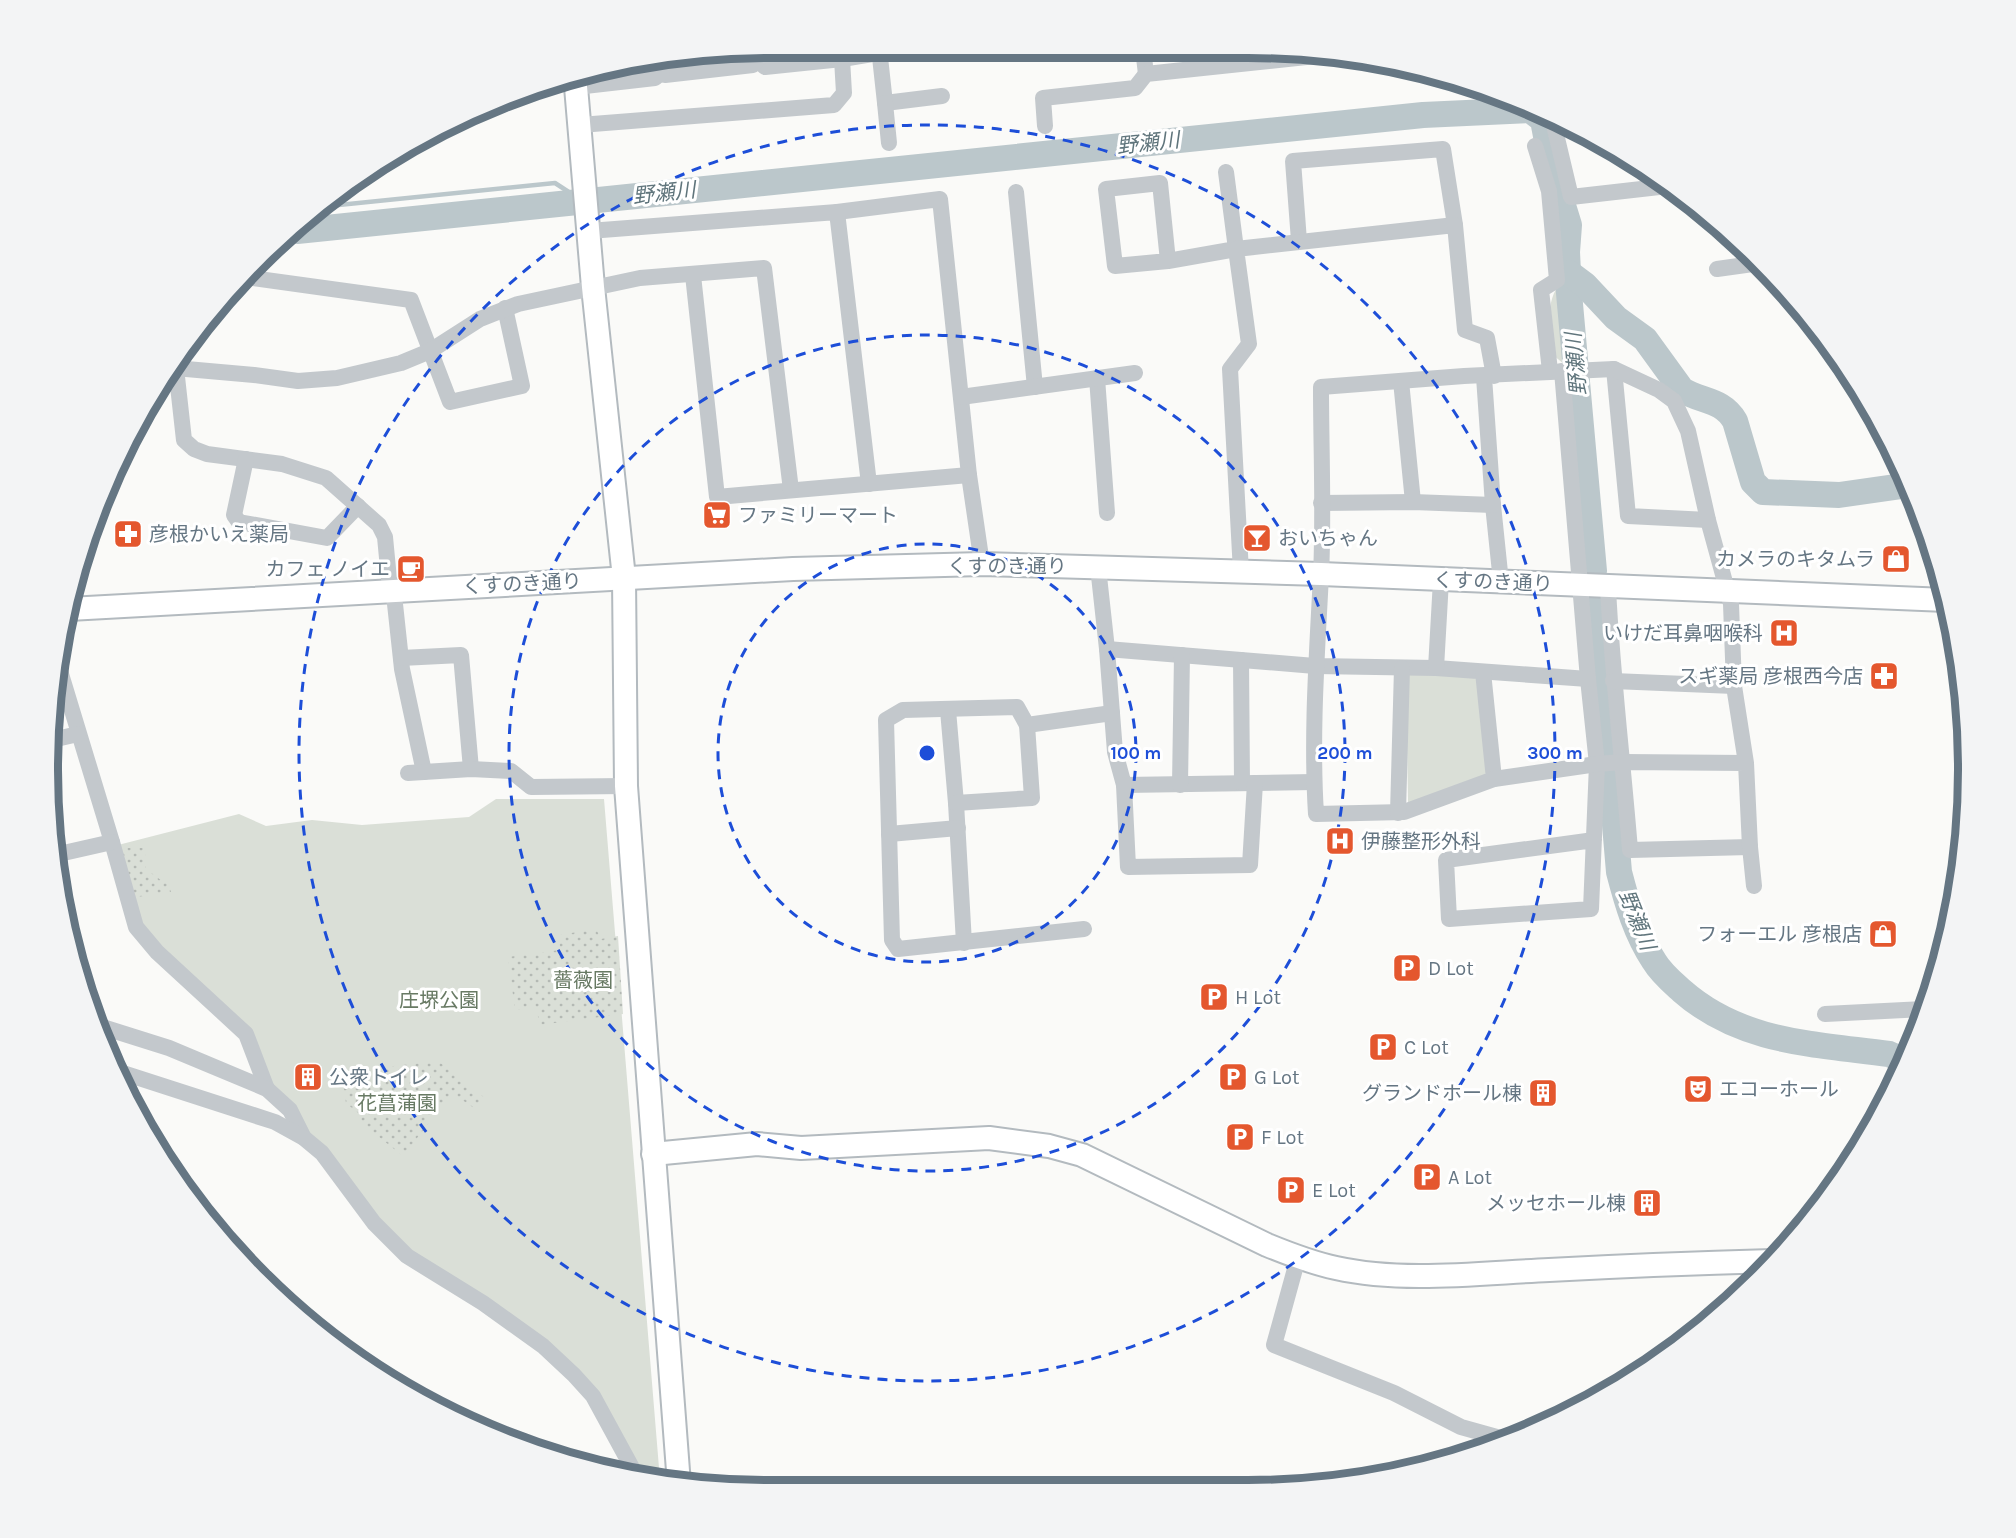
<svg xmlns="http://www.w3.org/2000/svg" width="2016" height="1538" font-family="Karla,'Noto Sans JP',sans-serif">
<defs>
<pattern id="garden-dots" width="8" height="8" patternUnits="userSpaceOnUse" patternTransform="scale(1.5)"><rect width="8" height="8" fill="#dadfd7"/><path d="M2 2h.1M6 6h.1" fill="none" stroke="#b4b9b4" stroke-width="1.8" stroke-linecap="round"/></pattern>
</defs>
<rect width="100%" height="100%" fill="#fafaf8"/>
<!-- park -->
<g fill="#dadfd7">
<path d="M1562,285l7,78 -5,1 -11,-9c-2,-23 -9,-48 5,-69z"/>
<path d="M1412,673l60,3 6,5 9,89 -4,9 -71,25 -4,-2 -2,-124z"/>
<path d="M496,799h108l56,681 -33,-7 -32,-82 -184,-137 -33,-33 -67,-86 -41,-49 -20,-55 -85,-79 -25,-28 -22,-79 121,-31 27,12 46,-6 50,5 107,-8z"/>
</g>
<!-- garden -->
<g fill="url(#garden-dots)">
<path d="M116,848h29l1,21 16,12 4,-3 5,14 -41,6z"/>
<path d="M596,929l5,10 17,-3 5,78 -84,11 -2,-17 -22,2 -7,-53 52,-7 -1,-15z"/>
<path d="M438,1061l47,37 -11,10 -22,-15 -49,63 -43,-34 2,-6 -16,-13 -5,-31z"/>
</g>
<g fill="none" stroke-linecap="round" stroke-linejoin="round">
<!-- stream -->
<path stroke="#bbc7cb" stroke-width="4.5" d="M329,206l226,-23 23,15"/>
<!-- river -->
<g stroke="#bbc7cb" stroke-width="26">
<path d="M297,231l1126,-116 107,-5 13,10 10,53 16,52 -2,27 2,41 25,278"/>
<path d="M1569,273l16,12 31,33 29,21 37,51c20,12 40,9 53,31l18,61 10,10 76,3 70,-10"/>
<path d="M1596,601l23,271c8,31 17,62 35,89 7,12 18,21 28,30 59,52 133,53 207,63l16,7"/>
</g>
<!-- secondary casing -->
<g stroke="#b3babf" stroke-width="26">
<g id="secondary">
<path d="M575,75l18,212 31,291 2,208 53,698"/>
<path d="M69,609l724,-40 189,-5 339,10 625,26"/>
<path d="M653,1154l104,-10 44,4 188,-10 60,8 33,9 185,90c22,9 45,18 69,23 67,15 145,5 213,2 74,-4 149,-7 223,-9"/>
</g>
</g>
<!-- street -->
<g stroke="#c3c8cc" stroke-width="16">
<path d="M879,48l6,55 57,-7"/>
<path d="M1143,49l3,25"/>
<path d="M757,60l8,7 77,-8 67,-11"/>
<path d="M658,63l1,6 6,6 88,-10 8,-9 -1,-3"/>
<path d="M576,87l79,-9 7,-6"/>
<path d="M885,103l4,40"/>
<path d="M1552,117l19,80 97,-11"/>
<path d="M580,125l254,-20 10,-12 -2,-34"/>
<path d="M1045,126l-2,-28 92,-10 11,-14 179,-19"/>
<path d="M1535,146l14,45 8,89 -16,10 9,81"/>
<path d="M1016,192l19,195"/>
<path d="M837,212l103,-13 29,276 13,89"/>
<path d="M589,231l248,-19 32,272"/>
<path d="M1299,241l-6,-80 150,-12 12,76"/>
<path d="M1168,261l-53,5 -9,-77 54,-6 8,78 68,-12 -10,-77"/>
<path d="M1717,269l43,-6"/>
<path d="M693,275l24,222 252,-22"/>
<path d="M245,277l166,23 39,102 72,-16 -17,-78"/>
<path d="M175,368l79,7 44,6 39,-3 64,-15 29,-12 50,-32 38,-15 122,-26 124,-10 27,222"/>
<path d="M176,368l8,72 10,9 13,5 75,10 44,14 53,47 6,12 4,42 6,25 7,65 22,103"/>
<path d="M1614,369l14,147 80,4"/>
<path d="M1562,371l26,308 9,85 -6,145 -142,10 -3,-59 148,-20"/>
<path d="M1484,377l9,128 8,77"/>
<path d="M1097,378l10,135"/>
<path d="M1401,381l12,121"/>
<path d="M961,397l174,-24"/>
<path d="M246,459l-12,56 5,7 88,16 31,-32"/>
<path d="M1321,503l92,-1 80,3"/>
<path d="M1098,567l9,82 8,103 9,33 190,-3"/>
<path d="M1241,572l-11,-203 19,-25 -13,-95 219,-24 10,105 22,8 7,38"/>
<path d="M1608,587c4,88 15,175 22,263l120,-3"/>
<path d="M1107,649l208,17 121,2 152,11"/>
<path d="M401,658l60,-3 10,114"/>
<path d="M1241,660l1,123"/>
<path d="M1436,668l5,-88"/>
<path d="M1483,672l11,107"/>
<path d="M61,674l51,168 24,85 21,25 89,82 21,55"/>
<path d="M1613,681l121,5"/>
<path d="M948,710l8,93 8,140"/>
<path d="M52,740l26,-6"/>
<path d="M1746,763l-123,-1 -26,2 -103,15 -90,33 -88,2c-5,-80 1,-159 5,-239 3,-62 0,-125 0,-188l143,-11 150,-7 45,21 15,11 14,30 20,89 23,84 3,82 12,77 4,84 4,39"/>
<path d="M408,773l63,-4 40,2 20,16 95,-1"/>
<path d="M1124,785l4,82 122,-2 5,-82"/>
<path d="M1180,785l2,-130"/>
<path d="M956,803l76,-5 -5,-73"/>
<path d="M1398,813l4,-145"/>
<path d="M889,834l69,-6"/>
<path d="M59,854l53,-12"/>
<path d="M1084,929l-186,20 -6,-9 -6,-220 17,-10 114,-3 10,18 85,-12"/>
<path d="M1825,1014l99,-5"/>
<path d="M96,1025l73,23 98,41 23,21 14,28"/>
<path d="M117,1071l158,51 29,16 18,15 52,70 33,33 76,47 60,43 31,29 19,21 43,79"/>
<path d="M1298,1258l-24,87 120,48 67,34 43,12"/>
</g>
<!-- secondary -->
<use href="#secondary" stroke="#fff" stroke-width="22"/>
</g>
<!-- distance rings -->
<g fill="none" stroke="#1d4ed8" stroke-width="3" stroke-dasharray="10 8">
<circle cx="927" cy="753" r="209"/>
<circle cx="927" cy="753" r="418"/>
<circle cx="927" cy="753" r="628"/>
</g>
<!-- icons -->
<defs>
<g id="supermarket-square" transform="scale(1.5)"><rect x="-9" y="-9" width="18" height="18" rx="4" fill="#e4572e" stroke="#fff"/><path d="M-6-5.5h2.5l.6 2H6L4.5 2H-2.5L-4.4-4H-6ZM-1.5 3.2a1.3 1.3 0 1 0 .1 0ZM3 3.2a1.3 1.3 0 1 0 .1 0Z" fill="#fff"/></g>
<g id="pharmacy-square" transform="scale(1.5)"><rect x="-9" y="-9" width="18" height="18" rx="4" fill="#e4572e" stroke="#fff"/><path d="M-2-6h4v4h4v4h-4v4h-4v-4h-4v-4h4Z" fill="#fff"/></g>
<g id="bar-square" transform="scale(1.5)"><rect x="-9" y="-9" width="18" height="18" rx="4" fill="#e4572e" stroke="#fff"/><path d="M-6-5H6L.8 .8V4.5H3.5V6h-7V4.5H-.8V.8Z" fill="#fff"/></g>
<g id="shop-square" transform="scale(1.5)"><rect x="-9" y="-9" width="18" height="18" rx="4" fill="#e4572e" stroke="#fff"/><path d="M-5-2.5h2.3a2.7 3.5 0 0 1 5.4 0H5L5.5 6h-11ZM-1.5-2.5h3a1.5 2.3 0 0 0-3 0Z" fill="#fff"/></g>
<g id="cafe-square" transform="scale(1.5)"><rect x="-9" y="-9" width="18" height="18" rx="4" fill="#e4572e" stroke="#fff"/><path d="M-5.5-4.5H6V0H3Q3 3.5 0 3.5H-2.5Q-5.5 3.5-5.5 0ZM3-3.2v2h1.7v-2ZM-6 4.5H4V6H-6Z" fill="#fff"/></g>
<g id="hospital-square" transform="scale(1.5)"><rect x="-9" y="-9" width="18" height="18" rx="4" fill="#e4572e" stroke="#fff"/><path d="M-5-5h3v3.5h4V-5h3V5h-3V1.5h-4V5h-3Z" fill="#fff"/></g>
<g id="parking-square" transform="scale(1.5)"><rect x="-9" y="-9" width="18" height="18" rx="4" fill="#e4572e" stroke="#fff"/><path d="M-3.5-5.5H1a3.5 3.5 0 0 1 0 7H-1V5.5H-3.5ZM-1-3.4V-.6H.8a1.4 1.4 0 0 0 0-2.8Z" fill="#fff"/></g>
<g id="building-square" transform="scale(1.5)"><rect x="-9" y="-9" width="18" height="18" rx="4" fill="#e4572e" stroke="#fff"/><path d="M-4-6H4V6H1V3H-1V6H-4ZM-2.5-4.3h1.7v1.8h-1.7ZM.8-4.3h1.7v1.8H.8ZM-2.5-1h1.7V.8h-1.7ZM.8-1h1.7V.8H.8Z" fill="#fff"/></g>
<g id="theatre-square" transform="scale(1.5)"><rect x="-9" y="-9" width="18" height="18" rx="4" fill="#e4572e" stroke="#fff"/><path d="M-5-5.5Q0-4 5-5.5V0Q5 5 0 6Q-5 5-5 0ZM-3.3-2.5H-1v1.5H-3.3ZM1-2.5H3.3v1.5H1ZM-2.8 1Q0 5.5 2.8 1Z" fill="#fff"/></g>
</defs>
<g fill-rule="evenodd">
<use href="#supermarket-square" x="717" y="515"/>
<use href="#pharmacy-square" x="128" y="534"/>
<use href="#bar-square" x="1257" y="538"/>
<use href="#shop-square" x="1896" y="559"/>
<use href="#cafe-square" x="411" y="569"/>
<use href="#hospital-square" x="1784" y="633"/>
<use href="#pharmacy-square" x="1884" y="676"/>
<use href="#hospital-square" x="1340" y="841"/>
<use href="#shop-square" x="1883" y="934"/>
<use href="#parking-square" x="1407" y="968"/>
<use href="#parking-square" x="1214" y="997"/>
<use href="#parking-square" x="1383" y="1047"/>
<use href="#building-square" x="308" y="1077"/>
<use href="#parking-square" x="1233" y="1077"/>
<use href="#theatre-square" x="1698" y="1089"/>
<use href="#building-square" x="1543" y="1093"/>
<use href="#parking-square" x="1240" y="1137"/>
<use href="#parking-square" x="1427" y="1177"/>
<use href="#parking-square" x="1291" y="1190"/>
<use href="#building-square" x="1647" y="1203"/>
</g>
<g text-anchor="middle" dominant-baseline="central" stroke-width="6" stroke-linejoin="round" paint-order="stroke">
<!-- poi labels -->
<g font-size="20" fill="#657683" stroke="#fff" text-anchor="start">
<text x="738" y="515">ファミリーマート</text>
<text x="149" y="534">彦根かいえ薬局</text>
<text x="1278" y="538">おいちゃん</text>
<text x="1875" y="559" text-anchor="end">カメラのキタムラ</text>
<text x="390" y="569" text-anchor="end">カフェ ノイエ</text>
<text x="1763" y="633" text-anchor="end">いけだ耳鼻咽喉科</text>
<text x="1863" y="676" text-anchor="end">スギ薬局 彦根西今店</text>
<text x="1361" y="841">伊藤整形外科</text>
<text x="1862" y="934" text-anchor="end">フォーエル 彦根店</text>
<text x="1428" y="968">D Lot</text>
<text x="1235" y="997">H Lot</text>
<text x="1404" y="1047">C Lot</text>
<text x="329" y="1077">公衆トイレ</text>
<text x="1254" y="1077">G Lot</text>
<text x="1719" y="1089">エコーホール</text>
<text x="1522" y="1093" text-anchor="end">グランドホール棟</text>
<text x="1261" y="1137">F Lot</text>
<text x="1448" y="1177">A Lot</text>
<text x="1312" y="1190">E Lot</text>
<text x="1626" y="1203" text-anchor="end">メッセホール棟</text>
</g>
<!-- street labels -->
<g font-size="20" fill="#657683" stroke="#fff">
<text x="1007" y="566">くすのき通り</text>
<text transform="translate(1493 582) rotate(2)">くすのき通り</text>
<text transform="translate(522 584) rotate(-3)">くすのき通り</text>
</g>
<!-- park labels -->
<g font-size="20" fill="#687a64" stroke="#fff">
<text x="583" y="980">薔薇園</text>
<text x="439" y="1000">庄堺公園</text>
<text x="397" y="1103">花菖蒲園</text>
</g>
<!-- water labels -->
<g font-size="21" font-style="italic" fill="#60757c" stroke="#fff">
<text transform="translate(1148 143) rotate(-6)">野瀬川</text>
<text transform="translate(664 193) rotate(-6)">野瀬川</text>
<text transform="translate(1576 364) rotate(-95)">野瀬川</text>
<text transform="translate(1637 920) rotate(68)">野瀬川</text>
</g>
</g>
<!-- crop -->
<path d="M0 0H2016V1538H0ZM768 58H1248A710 710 0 0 1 1958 768V770A710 710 0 0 1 1248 1480H768A710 710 0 0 1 58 770V768A710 710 0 0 1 768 58Z" fill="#f3f4f5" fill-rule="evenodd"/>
<path fill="none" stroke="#657683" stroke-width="8" d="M768 58H1248A710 710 0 0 1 1958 768V770A710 710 0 0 1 1248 1480H768A710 710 0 0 1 58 770V768A710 710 0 0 1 768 58Z"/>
<circle cx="927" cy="753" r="9" fill="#1d4ed8" stroke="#fff" stroke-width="3"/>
<g font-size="18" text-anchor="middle" font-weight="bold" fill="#1d4ed8" stroke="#fff" stroke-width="6" stroke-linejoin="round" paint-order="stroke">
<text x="1136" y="759">100 m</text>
<text x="1345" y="759">200 m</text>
<text x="1555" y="759">300 m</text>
</g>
</svg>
